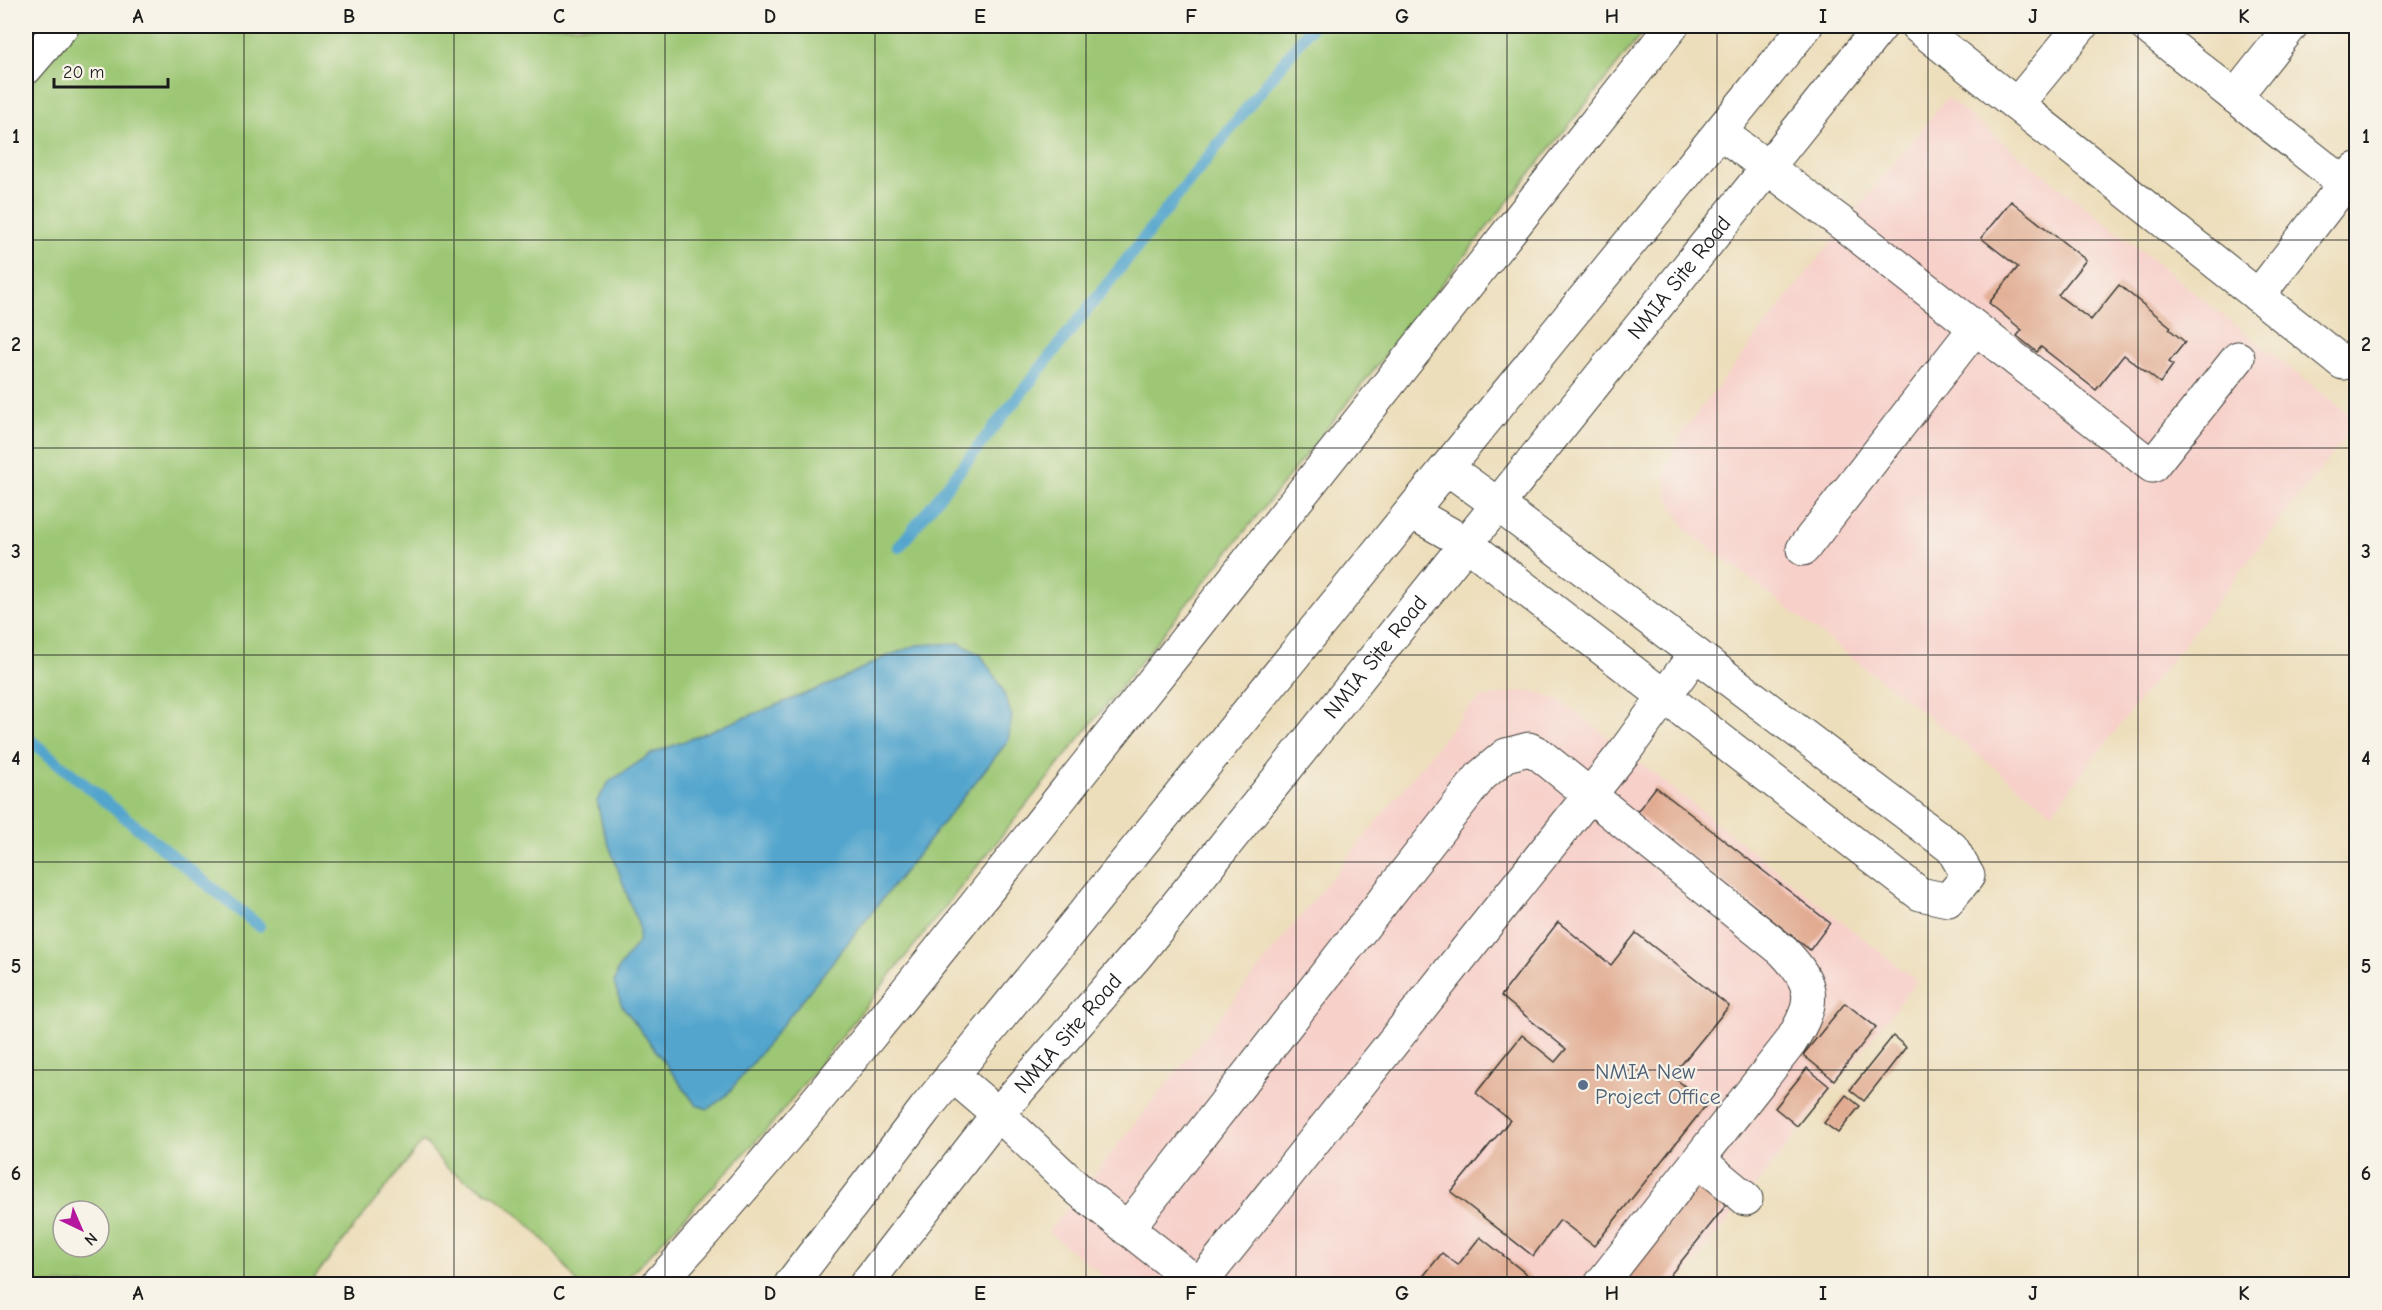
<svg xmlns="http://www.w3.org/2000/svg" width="2382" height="1310" font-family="'Comic Neue',sans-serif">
<rect width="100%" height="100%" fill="#f7f3e8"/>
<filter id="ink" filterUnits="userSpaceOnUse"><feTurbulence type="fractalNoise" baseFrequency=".0167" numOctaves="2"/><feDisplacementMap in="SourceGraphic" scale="12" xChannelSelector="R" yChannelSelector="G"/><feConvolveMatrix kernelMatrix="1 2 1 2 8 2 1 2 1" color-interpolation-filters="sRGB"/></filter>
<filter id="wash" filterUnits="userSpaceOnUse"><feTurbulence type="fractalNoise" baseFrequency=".008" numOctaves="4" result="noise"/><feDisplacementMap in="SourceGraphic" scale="24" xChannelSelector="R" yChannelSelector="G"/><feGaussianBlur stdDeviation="1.35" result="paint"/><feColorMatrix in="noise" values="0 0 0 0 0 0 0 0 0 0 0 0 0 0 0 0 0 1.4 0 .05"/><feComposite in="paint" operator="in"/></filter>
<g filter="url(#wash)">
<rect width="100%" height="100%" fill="#eddebb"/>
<!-- built -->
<g fill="#f7d0ca">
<path d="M1947,98l409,322v4l-304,388 -362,-279 -10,-13 -12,-23 -3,-21 8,-25 11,-21 160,-205z"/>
<path d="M1522,691l19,2 17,7 14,9 345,272 -239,303h-565l-65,-52 417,-521 16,-13z"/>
</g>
<!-- green -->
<path fill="#9dc774" stroke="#5c7248" stroke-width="1.5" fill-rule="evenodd" d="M78,26h1570l-877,1099 -149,159h-44c-22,-32 -50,-64 -82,-87 -14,-10 -42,-21 -52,-32 -8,-9 -10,-15 -21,-24l-114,143h-283v-1195zM63,1211h36v36h-36z"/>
<!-- water -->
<path fill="#52a5cd" stroke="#376074" stroke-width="1.5" d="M959,643l22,12 21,33 10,28 -4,25 -282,355 -18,13 -12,-4 -75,-101 -7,-21 4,-14 20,-27 1,-15 -36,-98 -6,-28 12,-19 42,-28 182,-71 52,-26 32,-12z"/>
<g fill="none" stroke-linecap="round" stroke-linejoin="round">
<!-- stream -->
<g stroke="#52a5cd" stroke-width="12">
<path d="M899,547l413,-521"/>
<path d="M26,737l233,189"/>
</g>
</g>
<g id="blocks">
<!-- building -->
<g fill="#e1ab91">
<path d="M2011,201l75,59 -28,35 33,25 28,-35 52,42 -2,2 16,13 -16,20 4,3 -13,18 -36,-28 -28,35 -55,-43 -4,5 -20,-16 5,-6 -33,-27 29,-36 -37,-29z"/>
<path d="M1656,787l174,136 -20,27 -174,-137z"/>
<path d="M1558,922l53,43 25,-32 93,73 -57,70 35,28 -113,142 -34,-26 -27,36 -82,-64 59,-72 -34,-27 46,-58 33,27 11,-13 -65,-53z"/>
<path d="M1845,1003l31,24 -42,53 -31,-25z"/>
<path d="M1893,1036l13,11 -42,54 -14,-11z"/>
<path d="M1807,1068l22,18 -32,40 -22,-18z"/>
<path d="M1846,1095l14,11 -22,27 -14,-10z"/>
<path d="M1701,1183l26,21 -64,80h-42z"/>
<path d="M1480,1237l59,47h-122l25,-31 16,12z"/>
</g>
</g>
</g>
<g filter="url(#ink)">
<use href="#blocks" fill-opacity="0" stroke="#3b3934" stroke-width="1.5"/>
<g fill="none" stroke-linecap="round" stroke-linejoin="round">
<!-- minor casing -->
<g stroke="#3b3934" stroke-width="35">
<g id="minor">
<path d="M1917,26l426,337"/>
<path d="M2146,26l199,158"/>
<path d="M26,68l36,-42"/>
<path d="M2235,97l56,-71"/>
<path d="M2017,104l64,-78"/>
<path d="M1720,132l124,93 308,241 86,-108"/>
<path d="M2258,296l98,-127"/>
<path d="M1411,512l55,31 454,351 28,6 20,-24 -16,-28 -455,-344 -50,-36"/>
<path d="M1803,549l172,-221"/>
<path d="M952,1075l46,39 82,77 118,93"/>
<path d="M1699,1160l47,39"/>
<path d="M1127,1229l354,-453 25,-21 23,-6 10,5 244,197c34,35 32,53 7,92l-189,241"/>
<path d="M658,1284c148,-164 286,-339 424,-513 198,-248 394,-497 590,-745"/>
<path d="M791,1284l134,-175 881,-1083"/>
<path id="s1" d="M866,1284l132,-170 138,-158 745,-930"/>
<path d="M1200,1284l425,-533 70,-97"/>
</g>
</g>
<!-- minor -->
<use href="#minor" stroke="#fff" stroke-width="33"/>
</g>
</g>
<!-- grid -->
<path fill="none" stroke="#1c1c1c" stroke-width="1.5" stroke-opacity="0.55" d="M244,26v1258M454,26v1258M665,26v1258M875,26v1258M1086,26v1258M1296,26v1258M1507,26v1258M1717,26v1258M1928,26v1258M2138,26v1258M26,240h2330M26,448h2330M26,655h2330M26,862h2330M26,1070h2330"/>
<!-- markers -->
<circle fill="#5c6f8a" stroke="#f7f3e8" stroke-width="2" cx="1583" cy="1085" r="6"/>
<g text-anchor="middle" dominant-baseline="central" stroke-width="4.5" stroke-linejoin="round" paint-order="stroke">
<!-- street labels -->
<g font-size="22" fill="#1c1c1c" stroke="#f7f3e8">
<text stroke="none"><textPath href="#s1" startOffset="1294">NMIA Site Road</textPath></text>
<text stroke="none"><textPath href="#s1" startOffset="808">NMIA Site Road</textPath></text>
<text stroke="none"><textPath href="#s1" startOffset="322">NMIA Site Road</textPath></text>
</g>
<!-- service labels -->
<g font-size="22" fill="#4e5e75" stroke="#f7f3e8" text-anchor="start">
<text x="1595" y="1072">NMIA New<tspan x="1595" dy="25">Project Office</tspan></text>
</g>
</g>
<!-- margin -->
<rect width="2382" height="1310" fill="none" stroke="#f7f3e8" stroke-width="66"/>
<!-- north arrow -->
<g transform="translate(81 1229) rotate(136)"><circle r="28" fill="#f7f3e8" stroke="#9f9d96" stroke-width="1.5"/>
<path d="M0-4.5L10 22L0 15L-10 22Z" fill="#b5179e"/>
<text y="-9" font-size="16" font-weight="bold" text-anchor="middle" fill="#1c1c1c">N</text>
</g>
<!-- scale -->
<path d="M54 78v9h114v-9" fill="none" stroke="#1c1c1c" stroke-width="3"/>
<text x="63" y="78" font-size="18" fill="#1c1c1c" stroke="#f7f3e8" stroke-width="4.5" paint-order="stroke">20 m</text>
<rect x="33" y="33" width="2316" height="1244" fill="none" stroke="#1c1c1c" stroke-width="2"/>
<g font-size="20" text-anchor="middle" font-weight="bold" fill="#1c1c1c">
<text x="138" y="23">A</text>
<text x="349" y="23">B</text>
<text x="559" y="23">C</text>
<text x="770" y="23">D</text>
<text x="980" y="23">E</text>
<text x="1191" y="23">F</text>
<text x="1402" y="23">G</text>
<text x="1612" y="23">H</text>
<text x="1823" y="23">I</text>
<text x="2033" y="23">J</text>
<text x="2244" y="23">K</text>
<text x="16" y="143">1</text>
<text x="2366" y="143">1</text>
<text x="16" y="351">2</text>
<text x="2366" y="351">2</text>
<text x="16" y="558">3</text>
<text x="2366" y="558">3</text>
<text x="16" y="765">4</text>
<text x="2366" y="765">4</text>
<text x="16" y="973">5</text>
<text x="2366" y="973">5</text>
<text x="16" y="1180">6</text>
<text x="2366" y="1180">6</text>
<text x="138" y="1300">A</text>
<text x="349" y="1300">B</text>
<text x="559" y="1300">C</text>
<text x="770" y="1300">D</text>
<text x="980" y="1300">E</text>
<text x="1191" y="1300">F</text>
<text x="1402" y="1300">G</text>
<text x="1612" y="1300">H</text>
<text x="1823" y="1300">I</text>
<text x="2033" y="1300">J</text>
<text x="2244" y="1300">K</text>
</g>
</svg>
